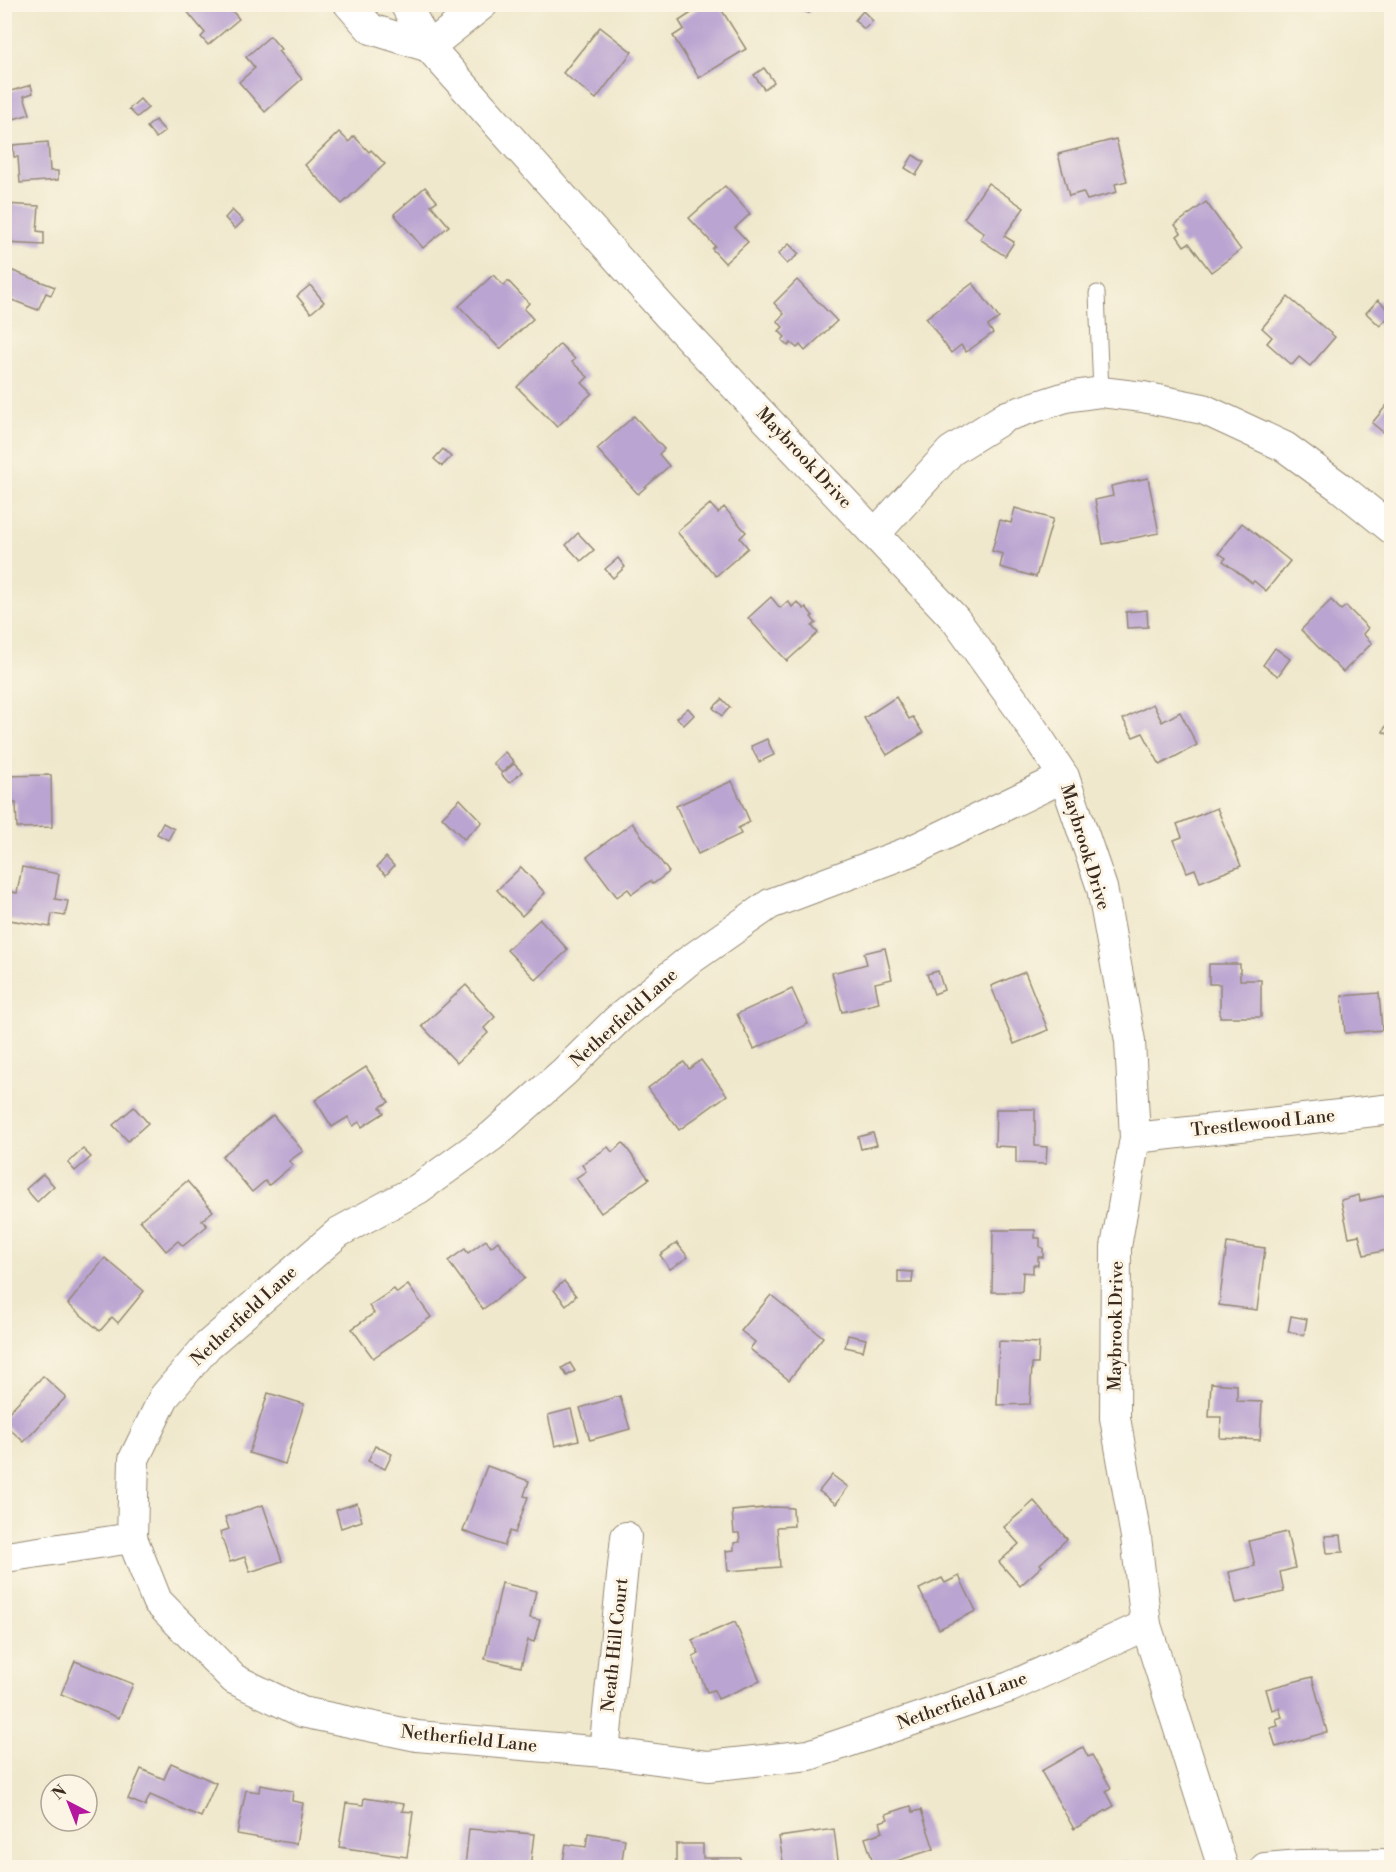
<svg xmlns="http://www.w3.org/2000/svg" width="1396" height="1872" font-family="'Libre Bodoni',serif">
<rect width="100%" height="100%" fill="#fcf5e5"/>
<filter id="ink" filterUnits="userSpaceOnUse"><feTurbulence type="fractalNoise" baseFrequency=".0167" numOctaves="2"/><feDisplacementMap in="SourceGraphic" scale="12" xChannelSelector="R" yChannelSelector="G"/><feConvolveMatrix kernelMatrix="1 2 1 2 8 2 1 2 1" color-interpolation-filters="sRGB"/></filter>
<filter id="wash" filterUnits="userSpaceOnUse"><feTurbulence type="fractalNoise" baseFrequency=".008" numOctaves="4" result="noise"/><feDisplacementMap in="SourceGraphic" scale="24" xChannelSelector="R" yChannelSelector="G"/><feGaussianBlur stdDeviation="1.35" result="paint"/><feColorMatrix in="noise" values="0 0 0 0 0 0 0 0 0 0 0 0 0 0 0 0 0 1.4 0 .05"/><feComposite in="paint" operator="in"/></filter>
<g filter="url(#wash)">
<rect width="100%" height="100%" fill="#efe8cc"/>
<g id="blocks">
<!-- building -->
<g fill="#baa4d1">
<path d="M181,4h50l-3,2 11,13 -31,26 -7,-8 4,-4z"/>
<path d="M705,4h13l28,45 -47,29 -26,-42 11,-7 -5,-8z"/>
<path d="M785,5h27l-3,8z"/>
<path d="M863,11l10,10 -9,8 -9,-9z"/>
<path d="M600,27l32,25 -36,47 -33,-26z"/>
<path d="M270,36l11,13 -3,2 24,28 -37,33 -26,-30 16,-14 -9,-11z"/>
<path d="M764,68l10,14 -10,7 -10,-14z"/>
<path d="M31,85l2,8 -9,3 6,18 -26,8v-29z"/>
<path d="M140,99l8,9 -11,9 -8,-8z"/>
<path d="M155,120l10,11 -9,7 -9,-11z"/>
<path d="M339,132l10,10 5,-6 15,16 2,-2 14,14 -43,40 -37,-39z"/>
<path d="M1116,139l11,42 -12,3 2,8 -30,8 -4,-8 -14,4 -11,-42z"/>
<path d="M48,142l2,29h8v9l-38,3 -2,-26h-4l-1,-12z"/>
<path d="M913,155l11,7 -8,13 -11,-7z"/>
<path d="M988,183l36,25 -20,28 10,6 -9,14 -25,-17 4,-6 -20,-15z"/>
<path d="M725,186l25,28 -15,14 13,14 -23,21 -13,-14 3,-3 -26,-28z"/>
<path d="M425,187l12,14 -6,4 18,21 -26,22 -29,-34z"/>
<path d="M1206,202l35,48 -30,22 -22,-29 -5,3 -7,-10 4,-3 -6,-8z"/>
<path d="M4,204l35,2 -2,25 7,1v13l-39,-2 2,-28h-3z"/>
<path d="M232,210l11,11 -8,8 -10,-11z"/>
<path d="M789,244l10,10 -12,10 -9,-10z"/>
<path d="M5,268l50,19 -4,8 -5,-2 -8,17 -34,-13z"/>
<path d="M493,275l11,11 4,-5 21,22 -5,6 9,10 -33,30 -41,-43z"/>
<path d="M797,280l40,41 -32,30 -5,-6 -3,3 -6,-5 -3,3 -6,-6 3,-3 -6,-6 4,-4 -6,-6 7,-7 -10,-11z"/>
<path d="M973,283l26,35 -11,8 5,7 -27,19 -5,-7 -10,8 -25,-35z"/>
<path d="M310,285l14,17 -13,11 -14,-17z"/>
<path d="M1288,297l47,40 -25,29 -11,-9 -7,8 -25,-22 5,-6 -10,-9z"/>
<path d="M1378,300l14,13 -12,13 -14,-13z"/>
<path d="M560,344l15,15 -3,3 16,15 -6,6 10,10 -35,34 -40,-40z"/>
<path d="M1392,399v26l-2,-1 -7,8 -11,-9z"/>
<path d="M634,416l30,33 -5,5 10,12 -31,28 -41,-45z"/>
<path d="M443,449l8,8 -9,9 -8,-7z"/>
<path d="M1148,478l11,55 -56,11 -8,-44 18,-4 -2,-10z"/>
<path d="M710,504l8,9 6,-6 22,25 -6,6 8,10 -32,28 -39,-44z"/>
<path d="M1015,508l38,11 -17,58 -36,-10 3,-13 -11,-3 8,-31 11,3z"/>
<path d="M1242,523l48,38 -24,30 -12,-10 -2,2 -29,-22 3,-3 -7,-5z"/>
<path d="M578,533l16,17 -13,11 -15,-16z"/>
<path d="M618,558l7,9 -12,11 -8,-9z"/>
<path d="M771,597l9,11 8,-7 4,6 5,-5 7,7 2,-2 7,9 -2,1 5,6 -4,3 6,7 -31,28 -39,-43z"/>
<path d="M1331,600l10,10 5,-4 22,22 -5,6 9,9 -29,29 -42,-42z"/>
<path d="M1147,610l1,17 -21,1 -1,-16z"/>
<path d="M1275,648l15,11 -12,17 -15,-11z"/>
<path d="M896,697l13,22 4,-2 10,16 -36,22 -23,-37z"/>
<path d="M722,699l8,8 -8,9 -9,-8z"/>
<path d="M1153,704l9,18 18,-10 17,33 -37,20 -17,-32 -10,4 -10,-18z"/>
<path d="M688,708l6,7 -10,10 -7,-7z"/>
<path d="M1392,713v23l-9,-4z"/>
<path d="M767,739l7,16 -15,7 -8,-16z"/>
<path d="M505,752l9,10 -12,11 -9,-10z"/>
<path d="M514,764l8,8 -13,11 -8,-9z"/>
<path d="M51,775l1,52 -35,1 -1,-25h-12v-27z"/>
<path d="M732,781l18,41 -12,6 3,6 -43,20 -22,-48z"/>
<path d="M460,799l22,23 -18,17 -22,-22z"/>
<path d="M1217,808l24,58 -41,16 -5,-13 -8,3 -13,-32 8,-3 -5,-13z"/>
<path d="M163,823l11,6 -6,11 -11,-6z"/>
<path d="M632,823l37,49 -16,12 -3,-3 -18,13 -4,-5 -11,8 -30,-40z"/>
<path d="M386,857l8,9 -8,9 -9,-8z"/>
<path d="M22,867l37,7 -4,25 13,2 -3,15 -13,-2 -2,13 -46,-8v-29l13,3z"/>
<path d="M521,867l24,26 -23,23 -25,-26z"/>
<path d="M540,919l28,31 -32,30 -29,-30z"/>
<path d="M885,948l7,31 -17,4 4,20 -37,9 -10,-39 35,-9 -3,-11z"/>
<path d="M1209,964h31v16h21v37h-41v-33h-11z"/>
<path d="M938,971l6,19 -10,4 -7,-20z"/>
<path d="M1025,972l23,58 -34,14 -23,-58z"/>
<path d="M466,985l29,32 -11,11 4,5 -31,30 -35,-37z"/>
<path d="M792,989l16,35 -54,25 -17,-35z"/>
<path d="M1379,993l3,37 -37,3 -3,-37z"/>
<path d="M701,1060l26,35 -48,35 -31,-42 36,-26 5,7z"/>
<path d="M366,1067l23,35 -9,5 4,6 -22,14 -3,-5 -6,4 -5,-9 -16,10 -17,-27z"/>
<path d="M134,1107l14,16 -20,18 -15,-16z"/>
<path d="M996,1109h39v37l12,1 -1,17 -30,-1v-16l-21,-1z"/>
<path d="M273,1115l30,36 -14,10 4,4 -24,20 -4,-4 -13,11 -30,-36z"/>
<path d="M873,1133l4,12 -16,4 -3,-12z"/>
<path d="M623,1143l26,36 -48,34 -25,-35 10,-7 -4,-6 26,-18 4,5z"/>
<path d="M83,1149l8,8 -16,14 -7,-8z"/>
<path d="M43,1174l11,12 -17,16 -11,-13z"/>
<path d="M187,1181l26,30 -11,9 5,6 -24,20 -5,-5 -12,10 -26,-31z"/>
<path d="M1392,1194v55l-28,6 -5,-20 -10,2 -8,-37 18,-5 1,6z"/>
<path d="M993,1230h42v8h5v9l3,1v9h-5v8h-5v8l-10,-1 -1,20h-30z"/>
<path d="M486,1240l5,7 7,-6 27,37 -42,31 -35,-48 17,-12 3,4z"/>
<path d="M677,1243l11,14 -18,12 -10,-14z"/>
<path d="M1227,1243l38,5 -8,62 -38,-5z"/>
<path d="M105,1258l39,33 -26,32 -6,-6 -12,14 -32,-27z"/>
<path d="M898,1271l15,1 -1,11h-14z"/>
<path d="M564,1281l12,15 -10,9 -12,-15z"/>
<path d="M408,1285l23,32 -58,41 -21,-29 22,-16 -5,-7 25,-17 3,4z"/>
<path d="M771,1295l52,42 -34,43 -39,-31 5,-7 -14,-11z"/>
<path d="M1291,1316l16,3 -3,16 -16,-3z"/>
<path d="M848,1335l18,4 -3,12 -18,-4z"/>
<path d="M999,1341l40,2 -1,21h-6l-2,40 -33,1z"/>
<path d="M570,1363l5,8 -8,5 -5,-8z"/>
<path d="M43,1376l23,21 -42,45 -20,-18v-7z"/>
<path d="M1211,1383l26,2v16l25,1 -2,38 -40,-2 1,-21h-12z"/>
<path d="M268,1393l36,11 -19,60 -36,-11z"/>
<path d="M620,1396l10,33 -40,11 -10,-32z"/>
<path d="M571,1409l8,31 -24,6 -7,-31z"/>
<path d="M375,1446l17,8 -7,15 -17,-8z"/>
<path d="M487,1466l42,15 -5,15 4,1 -13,36 -5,-2 -6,15 -41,-15z"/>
<path d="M832,1475l16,12 -12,17 -17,-13z"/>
<path d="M1034,1501l33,38 -27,25 2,2 -22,20 -21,-24 20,-18 -15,-17z"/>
<path d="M357,1503l5,18 -21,7 -5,-18z"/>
<path d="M263,1505l19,56 -32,11 -5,-15 -15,5 -10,-30 9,-3 -4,-12z"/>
<path d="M775,1507l18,1 1,18 -17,1 3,40 -52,4 -2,-20 8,-1v-7l6,-1 -1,-9h-5l-2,-22z"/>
<path d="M1287,1532l8,36 -15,4 4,20 -48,11 -7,-31 26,-6 -6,-25z"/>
<path d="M1341,1535l2,17 -16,1 -2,-17z"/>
<path d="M959,1576l17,35 -37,18 -20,-40 23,-11 3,5z"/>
<path d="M502,1583l34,8 -6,27 10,2 -6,22 -6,-2 -7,27 -36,-8z"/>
<path d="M735,1622l25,59 -42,18 -4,-9 -7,2 -14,-35 6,-3 -7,-14z"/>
<path d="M75,1661l58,23 -14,34 -58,-24z"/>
<path d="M1312,1677l15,55 -51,15 -6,-19 8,-2 -2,-7 6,-2 -3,-9 -7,2 -6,-21z"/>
<path d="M1083,1747l5,10 4,-2 19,33 -5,3 8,15 -40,23 -33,-58z"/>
<path d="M171,1763l45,20 -15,34 -51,-22 -5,11 -17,-7 13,-30 23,10z"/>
<path d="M260,1785l33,6 -1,10 11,2 -7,41 -59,-10 9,-44 13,2z"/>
<path d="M364,1798l40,6 -2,7 11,1 -6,45 -68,-10 7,-44 17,2z"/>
<path d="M911,1806l2,6 8,-2 13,39 -59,19 -10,-30 18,-6 -3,-10 8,-3 -2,-5z"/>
<path d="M469,1829l65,5 -4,34 -65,-1z"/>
<path d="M834,1829l5,39h-55l-5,-31z"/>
<path d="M588,1833l37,6 -4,29h-59l4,-24 20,3z"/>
<path d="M676,1844h27v14h38v10h-65z"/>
<path d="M1128,1861l2,7h-29v-1z"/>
</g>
</g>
</g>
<g filter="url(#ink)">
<use href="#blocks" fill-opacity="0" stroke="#958975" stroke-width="1.5"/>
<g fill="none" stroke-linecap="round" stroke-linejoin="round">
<!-- lane casing -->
<g stroke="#958975" stroke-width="17">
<path id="lane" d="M1097,293l4,99"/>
</g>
<!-- street casing -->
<g stroke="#958975" stroke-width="32">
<g id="street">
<path d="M349,4l22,25 58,18"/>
<path d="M405,4l24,43 239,268 287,304 64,89 45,69 38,111 28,153 5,97 -19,109 -1,171 21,119 10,88 77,243"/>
<path d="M429,47l54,-43"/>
<path d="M875,534l76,-83 56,-35 59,-19 35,-5 42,5 60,12 82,38 56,41 51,41"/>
<path d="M1064,777l-153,74 -141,53 -83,58 -69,57 -54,53 -72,64 -74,53 -79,43 -132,114 -43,51 -30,62 -2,79 25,63 77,78 68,33 115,24 187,16 104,14 101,-11 201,-68 136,-62"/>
<path d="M1135,1138l257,-29"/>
<path d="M6,1557l126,-19"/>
<path d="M604,1752l22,-215"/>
<path d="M1265,1868l35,-3 92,-1"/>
</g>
</g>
<!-- lane -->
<use href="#lane" stroke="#fff" stroke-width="15"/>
<!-- street -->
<use href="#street" stroke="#fff" stroke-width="30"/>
</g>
</g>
<g text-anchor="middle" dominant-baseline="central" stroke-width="6" stroke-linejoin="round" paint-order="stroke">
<!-- street labels -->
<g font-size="18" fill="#3b2a1e" stroke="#fcf5e5">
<text transform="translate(804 458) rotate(47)">Maybrook Drive</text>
<text transform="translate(1085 847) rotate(73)">Maybrook Drive</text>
<text transform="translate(624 1018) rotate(-42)">Netherfield Lane</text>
<text transform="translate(1263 1123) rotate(-6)">Trestlewood Lane</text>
<text transform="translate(244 1316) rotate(-43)">Netherfield Lane</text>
<text transform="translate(1116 1326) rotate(-89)">Maybrook Drive</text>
<text transform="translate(615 1645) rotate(-84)">Neath Hill Court</text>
<text transform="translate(962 1701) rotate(-20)">Netherfield Lane</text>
<text transform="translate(469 1739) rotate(6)">Netherfield Lane</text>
</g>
</g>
<!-- margin -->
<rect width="1396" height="1872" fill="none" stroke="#fcf5e5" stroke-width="24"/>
<!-- north arrow -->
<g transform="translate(69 1803) rotate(318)"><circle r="28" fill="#fcf5e5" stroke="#afa495" stroke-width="1.5"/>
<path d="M0-4.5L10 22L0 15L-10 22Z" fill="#b5179e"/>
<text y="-9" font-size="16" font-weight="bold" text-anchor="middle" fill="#3b2a1e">N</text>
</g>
</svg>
